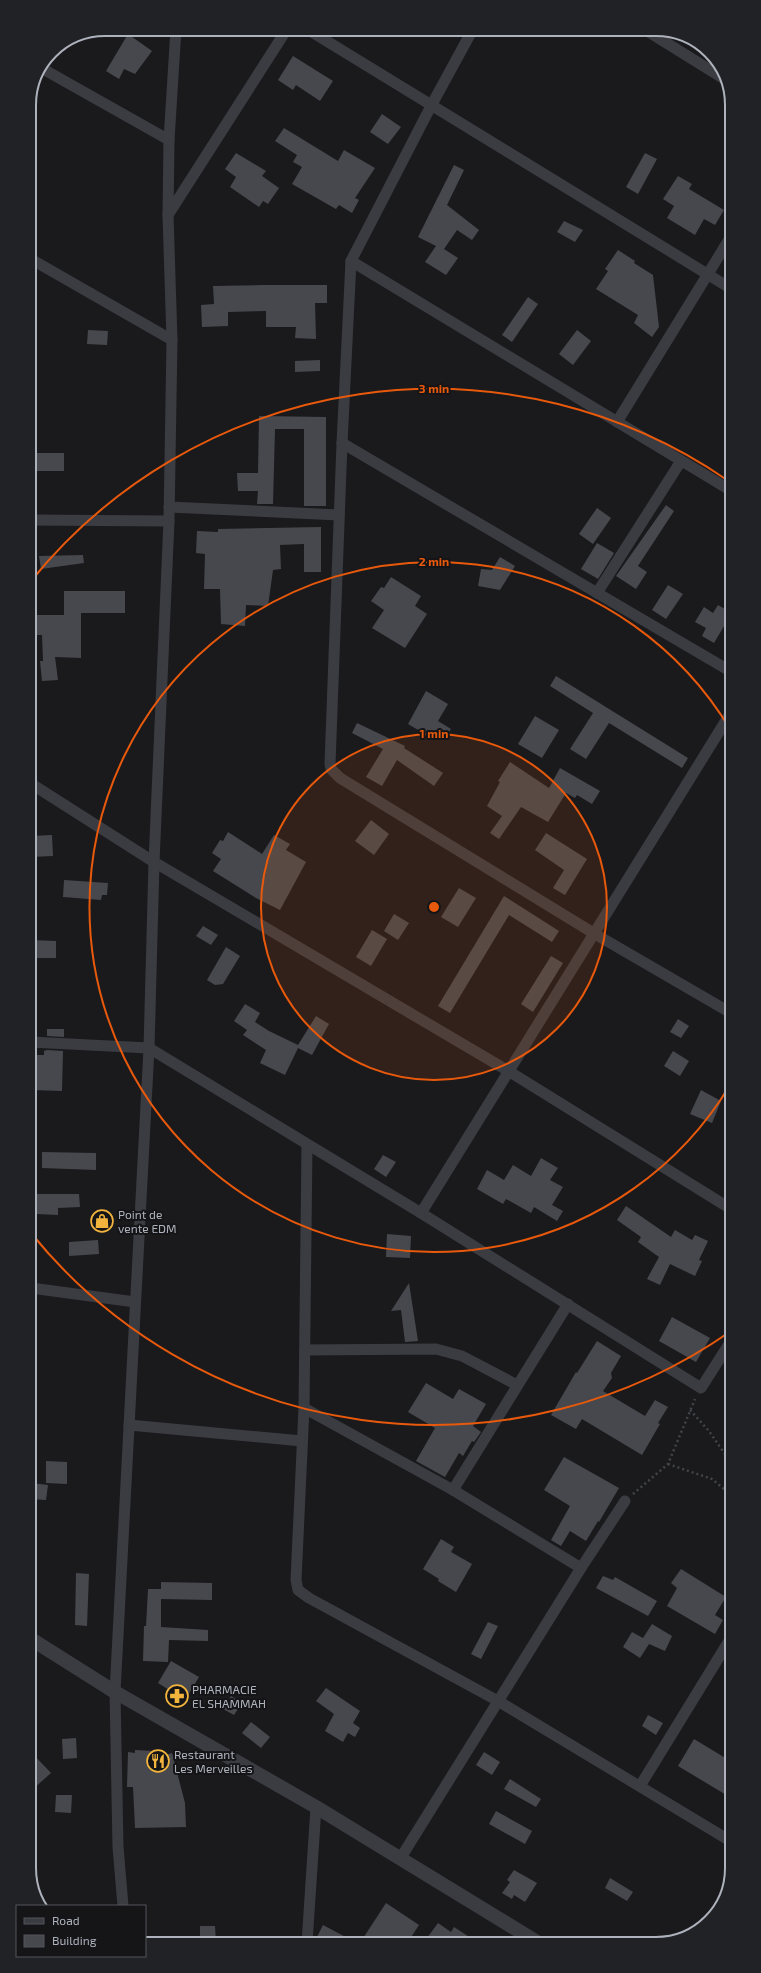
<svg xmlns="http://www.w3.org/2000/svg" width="761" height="1973" font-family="'Exo 2',sans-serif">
<rect width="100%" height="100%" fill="#1a1a1d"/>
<!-- building -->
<g fill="#47484d">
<path d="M128,34l24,17 -17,23 -11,-5 -5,10 -13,-8z"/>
<path d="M293,56l40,25 -13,20 -24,-16 -3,5 -15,-10z"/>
<path d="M382,114l19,13 -13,17 -18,-12z"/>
<path d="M284,128l54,33 6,-11 31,18 -20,30 4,2 -7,13 -13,-8 -3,4 -44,-25 10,-17 -9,-5 4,-7 -22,-14z"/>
<path d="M236,153l30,18 -4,5 17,12 -11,16 -5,-3 -4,6 -29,-20 6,-10 -11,-8z"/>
<path d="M645,153l12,6 -19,35 -12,-7z"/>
<path d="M454,165l10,5 -17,35 32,25 -7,10 -15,-10 -13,19 14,9 -12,17 -21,-13 11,-16 -18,-9z"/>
<path d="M678,176l14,8 -3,5 35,21 -9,15 -11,-6 -9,16 -28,-17 7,-12 -11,-7z"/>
<path d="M564,221l19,9 -8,12 -18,-10z"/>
<path d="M618,250l17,11 -1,2 19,12 6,52 -7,10 -18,-14 4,-8 -42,-26 12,-18 -3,-2z"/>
<path d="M263,285h64v18h-12l1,36 -21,-1 1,-11h-30v-16l-38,1v14l-26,1 -1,-22 13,-1 -1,-18z"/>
<path d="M528,297l10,7 -26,38 -10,-7z"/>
<path d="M88,330l20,1 -1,14 -20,-1z"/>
<path d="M577,330l14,11 -18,24 -14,-11z"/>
<path d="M320,360v11l-25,1v-11z"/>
<path d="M259,416l67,1v89h-22v-77h-29l-2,75h-16l1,-13h-20l-1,-18h21z"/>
<rect x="30" y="453" width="34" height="18"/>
<path d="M666,505l8,6 -36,55 9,6 -11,17 -20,-13z"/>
<path d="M597,508l14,10 -18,26 -14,-10z"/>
<path d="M321,527v45h-17v-28l-24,1 1,24 -8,1 -5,36 -22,-1 -1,21 -24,-2 -1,-35h-16l1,-35 -9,-1 1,-22 21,1v-3z"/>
<path d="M597,543l17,10 -16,26 -17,-10z"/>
<path d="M83,555l1,8 -43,6 -2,-13z"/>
<path d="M500,557l15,9 -15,24 -22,-4 3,-17 11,1z"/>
<path d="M391,577l30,19 -6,10 12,8 -22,34 -33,-20 12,-18 -13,-9 10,-14 3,1z"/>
<path d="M668,585l15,9 -17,25 -14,-9z"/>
<path d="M64,591h61v22h-44v45l-26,-1 3,23 -16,1 -2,-20h3l-1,-26h-12v-20h34z"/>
<path d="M718,605l12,7v4l-16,27 -12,-7 4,-8 -11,-6 9,-15 9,6z"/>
<path d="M556,676l132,82 -6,10 -73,-45 -23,36 -16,-10 23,-36 -43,-27z"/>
<path d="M426,691l22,13 -10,17 13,8 -7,11 -16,-10 -3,4 -17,-10z"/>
<path d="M535,716l24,14 -17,28 -24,-14z"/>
<path d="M357,723l48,23 -1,2 39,25 -9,13 -37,-26 -15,26 -16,-9 17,-28 -31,-16z"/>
<path d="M510,762l39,26 11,-20 40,23 -8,13 -15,-9 -2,3 -9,-5 -18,29 -27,-15 -22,32 -9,-6 12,-17 -15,-10 13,-24 -2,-1z"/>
<path d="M371,820l18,14 -15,21 -19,-14z"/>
<path d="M228,832l34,22 12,-19 16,9 -4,6 20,12 -26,48 -24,-12 -43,-27 8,-12 -9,-6 8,-13 3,1z"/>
<path d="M546,833l41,26 -22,36 -12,-7 11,-18 -29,-20z"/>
<path d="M52,835l1,21 -23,1v-21z"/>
<path d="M64,880l44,3 -1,12h-5l-1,5 -38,-3z"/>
<path d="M459,888l17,10 -18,29 -17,-10z"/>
<path d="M504,896l55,35 -7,11 -43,-27 -59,98 -12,-7z"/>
<path d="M394,914l15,9 -11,17 -14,-9z"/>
<path d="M203,926l15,9 -7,10 -15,-9z"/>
<path d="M372,930l15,9 -16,27 -15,-9z"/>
<path d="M30,940l26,1v17h-26z"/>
<path d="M226,947l14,9 -17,28 -8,1 -8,-5z"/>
<path d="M551,956l12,7 -30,49 -12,-8z"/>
<path d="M245,1004l15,9 -5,9 14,9 29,14 18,-29 13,8 -17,31 -14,-7 -13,27 -25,-12 6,-13 -23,-15 4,-5 -13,-9z"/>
<path d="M678,1019l11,7 -8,12 -11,-6z"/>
<path d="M47,1029h17v8l-17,-1z"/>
<path d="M47,1050l16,1 -1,40 -30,-1 1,-35h11v-4z"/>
<path d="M673,1051l16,10 -9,15 -16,-10z"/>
<path d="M701,1090l20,11 -9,22 -22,-9z"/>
<path d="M42,1152l54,1v17l-54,-2z"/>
<path d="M383,1155l13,7 -10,15 -12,-8z"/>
<path d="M541,1158l17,10 -8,12 13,7 -11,18 11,6 -6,10 -23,-14 -3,6 -25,-14 -3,5 -26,-15 10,-19 17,10 9,-15 18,11z"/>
<path d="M37,1194h42l1,13 -22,1v7l-22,-1z"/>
<path d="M626,1206l45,31 4,-7 17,10 3,-5 13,6 -9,19 3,1 -7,15 -25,-12 -10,21 -13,-6 12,-22 -21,-15 3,-5 -24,-17z"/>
<path d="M387,1234l24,2 -1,22 -24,-1z"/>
<path d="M98,1240l1,14 -30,2v-14z"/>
<path d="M409,1283l9,58 -13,1 -4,-32 -10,1z"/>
<path d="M672,1317l38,21 -14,24 -37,-21z"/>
<path d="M597,1341l24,15 -10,17 1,5 -9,13 42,25 10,-16 13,7 -10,16 2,1 -18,31 -60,-36 -6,10 -25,-14 25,-43 1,1z"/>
<path d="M426,1383l27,16 6,-10 27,15 -13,22 8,6 -7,10 -2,-1 -9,15 -4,-3 -14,24 -29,-16 19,-33 -27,-16z"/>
<path d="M564,1457l55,31 -20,34 -1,-1 -12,20 -16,-10 -9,15 -10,-6 19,-34 -26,-16z"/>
<path d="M46,1461l21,1v22l-21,-1z"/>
<path d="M31,1483l17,2 -2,15 -15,-1z"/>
<path d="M441,1539l13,8 -3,5 21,12 -16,28 -18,-11 1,-2 -16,-10z"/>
<path d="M681,1569l45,28 -11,18 8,5 -8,14 -48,-28 10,-18 -6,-5z"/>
<path d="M76,1573l13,1 -2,52 -12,-1z"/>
<path d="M603,1576l10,4 2,-3 42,24 -9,15 -52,-28z"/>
<path d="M161,1582l51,1v17l-51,-1v28l47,3v11l-39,-1 -1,22 -25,-1 1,-35h2l2,-37h13z"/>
<path d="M488,1622l10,4 -17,33 -10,-5z"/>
<path d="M652,1624l20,12 -7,15 -16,-7 -9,14 -17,-11 9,-15 11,6z"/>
<path d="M171,1661l28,16 -14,23 -27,-17z"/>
<path d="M326,1688l34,23 -7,12 7,5 -5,9 -7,-4 -5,9 -18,-11 9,-17 -18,-13z"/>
<path d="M231,1696l11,7 -8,12 -11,-6z"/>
<path d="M648,1715l15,8 -7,12 -14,-9z"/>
<path d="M251,1722l19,15 -9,11 -19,-15z"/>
<path d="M76,1738l1,20 -14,1 -1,-20z"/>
<path d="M694,1739l38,23v28l-4,6 -50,-30z"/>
<path d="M135,1750l20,1v7l17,-5 13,50 1,24 -51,1 -2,-41h-6l1,-35 7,1z"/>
<path d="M31,1752l20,21 -19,17v-3z"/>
<path d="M484,1752l16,10 -8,13 -16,-10z"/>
<path d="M510,1779l31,20 -5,8 -32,-18z"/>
<path d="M56,1795h16l-1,18 -16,-1z"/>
<path d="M496,1811l36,20 -7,13 -36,-20z"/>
<path d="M514,1870l23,13 -12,19 -11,-7 -2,4 -10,-6 8,-11 -3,-2z"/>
<path d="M610,1878l23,14 -6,9 -22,-13z"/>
<path d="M386,1903l33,22 -11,17 -48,1z"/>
<path d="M438,1923l13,9 3,-5 23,15h-44l-6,-4z"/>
<path d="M323,1925l34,18h-43z"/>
<path d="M200,1926h15l1,17h-16z"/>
</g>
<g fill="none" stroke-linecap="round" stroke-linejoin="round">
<!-- path -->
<g stroke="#414449" stroke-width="2.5" stroke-dasharray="2 3" stroke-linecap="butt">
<path d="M690,1410l19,21 22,32"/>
<path d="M668,1464l44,15 19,16"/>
<path d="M633,1494l35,-30 27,-65"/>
</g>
<!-- minor -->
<g stroke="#3b3c42" stroke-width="11">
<path d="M307,29l423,259"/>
<path d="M473,29l-42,77 -80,155 -9,182 -12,321 1,5 9,9 255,156 136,79"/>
<path d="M644,29l82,51"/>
<path d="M43,69l126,71"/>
<path d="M168,215l119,-186"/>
<path d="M29,258l143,82"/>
<path d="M351,261l379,229"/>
<path d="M617,422l113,-184"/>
<path d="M342,443l388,228"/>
<path d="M169,507l170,8"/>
<path d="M30,520l139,1"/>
<path d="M597,593l84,-132"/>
<path d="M30,783l124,79 356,210 221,137"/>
<path d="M30,1042l119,6 272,165 280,175 30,-47"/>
<path d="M307,1145l-3,263 -8,172 2,10 11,8 189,103 234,141"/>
<path d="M421,1213l309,-499"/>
<path d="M31,1288l104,14"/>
<path d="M305,1350l131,-1 26,7 55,29"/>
<path d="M304,1408l149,82 128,78"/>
<path d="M129,1425l173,16"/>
<path d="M453,1490l115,-186"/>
<path d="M640,1786l92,-150"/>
<path d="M400,1859l181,-291 44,-67"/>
<path d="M123,1906l-5,-59 -3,-155 34,-644 5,-186 15,-341 3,-181 -4,-125 1,-75 7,-111"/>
<path d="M307,1943l9,-136"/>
</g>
<!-- tertiary -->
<path stroke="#3b3c42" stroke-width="14" d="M31,1639l84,53 201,115 221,135"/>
</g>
<!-- distance rings -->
<circle cx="434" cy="907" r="173" fill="#e8590c" fill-opacity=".12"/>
<g fill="none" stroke="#e8590c" stroke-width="2">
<circle cx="434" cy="907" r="173"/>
<path d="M730 1085A345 345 0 1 1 730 729"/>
<path d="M731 1331A518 518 0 0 1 31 1233M31 581A518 518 0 0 1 727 480"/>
</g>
<!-- icons -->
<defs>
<g id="shop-ring" transform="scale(1.15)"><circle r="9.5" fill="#151518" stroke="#f2b43d" stroke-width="1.5"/><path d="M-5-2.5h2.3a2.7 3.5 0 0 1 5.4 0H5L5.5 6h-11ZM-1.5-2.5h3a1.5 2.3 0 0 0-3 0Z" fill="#f2b43d"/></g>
<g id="pharmacy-ring" transform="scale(1.15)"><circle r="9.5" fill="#151518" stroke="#f2b43d" stroke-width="1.5"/><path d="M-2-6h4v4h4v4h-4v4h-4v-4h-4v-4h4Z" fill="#f2b43d"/></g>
<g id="restaurant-ring" transform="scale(1.15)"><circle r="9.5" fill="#151518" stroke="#f2b43d" stroke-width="1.5"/><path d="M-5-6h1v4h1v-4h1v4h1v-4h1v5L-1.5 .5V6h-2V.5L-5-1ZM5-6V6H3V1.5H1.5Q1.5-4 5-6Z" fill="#f2b43d"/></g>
</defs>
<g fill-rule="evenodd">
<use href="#shop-ring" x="102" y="1221"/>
<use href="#pharmacy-ring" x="177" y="1696"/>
<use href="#restaurant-ring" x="158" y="1761"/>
</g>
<g text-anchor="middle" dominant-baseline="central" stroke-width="4" stroke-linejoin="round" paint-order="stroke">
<!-- poi labels -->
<g font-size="12" fill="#adb2bc" stroke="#151518" text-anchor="start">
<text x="118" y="1214">Point de<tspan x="118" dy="14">vente EDM</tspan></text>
<text x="192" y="1689">PHARMACIE<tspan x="192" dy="14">EL SHAMMAH</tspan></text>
<text x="174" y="1754">Restaurant<tspan x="174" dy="14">Les Merveilles</tspan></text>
</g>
</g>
<!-- crop -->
<path d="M0 0H761V1973H0ZM105 36H656A69 69 0 0 1 725 105V1868A69 69 0 0 1 656 1937H105A69 69 0 0 1 36 1868V105A69 69 0 0 1 105 36Z" fill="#212225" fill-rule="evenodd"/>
<path fill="none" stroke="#adb2bc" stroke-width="2" d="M105 36H656A69 69 0 0 1 725 105V1868A69 69 0 0 1 656 1937H105A69 69 0 0 1 36 1868V105A69 69 0 0 1 105 36Z"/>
<circle cx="434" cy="907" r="6" fill="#e8590c" stroke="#151518" stroke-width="2"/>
<g font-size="12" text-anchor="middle" font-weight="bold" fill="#e8590c" stroke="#151518" stroke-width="4" stroke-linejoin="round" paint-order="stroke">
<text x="434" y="393">3 min</text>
<text x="434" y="566">2 min</text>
<text x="434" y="738">1 min</text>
</g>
<!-- legend -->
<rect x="16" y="1905" width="130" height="52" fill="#151518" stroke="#52545a"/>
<rect x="24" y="1918" width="20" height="6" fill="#3b3c42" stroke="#52545a"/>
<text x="52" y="1925" font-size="12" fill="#adb2bc">Road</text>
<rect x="24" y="1935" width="20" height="12" fill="#47484d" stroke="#52545a"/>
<text x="52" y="1945" font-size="12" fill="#adb2bc">Building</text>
</svg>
